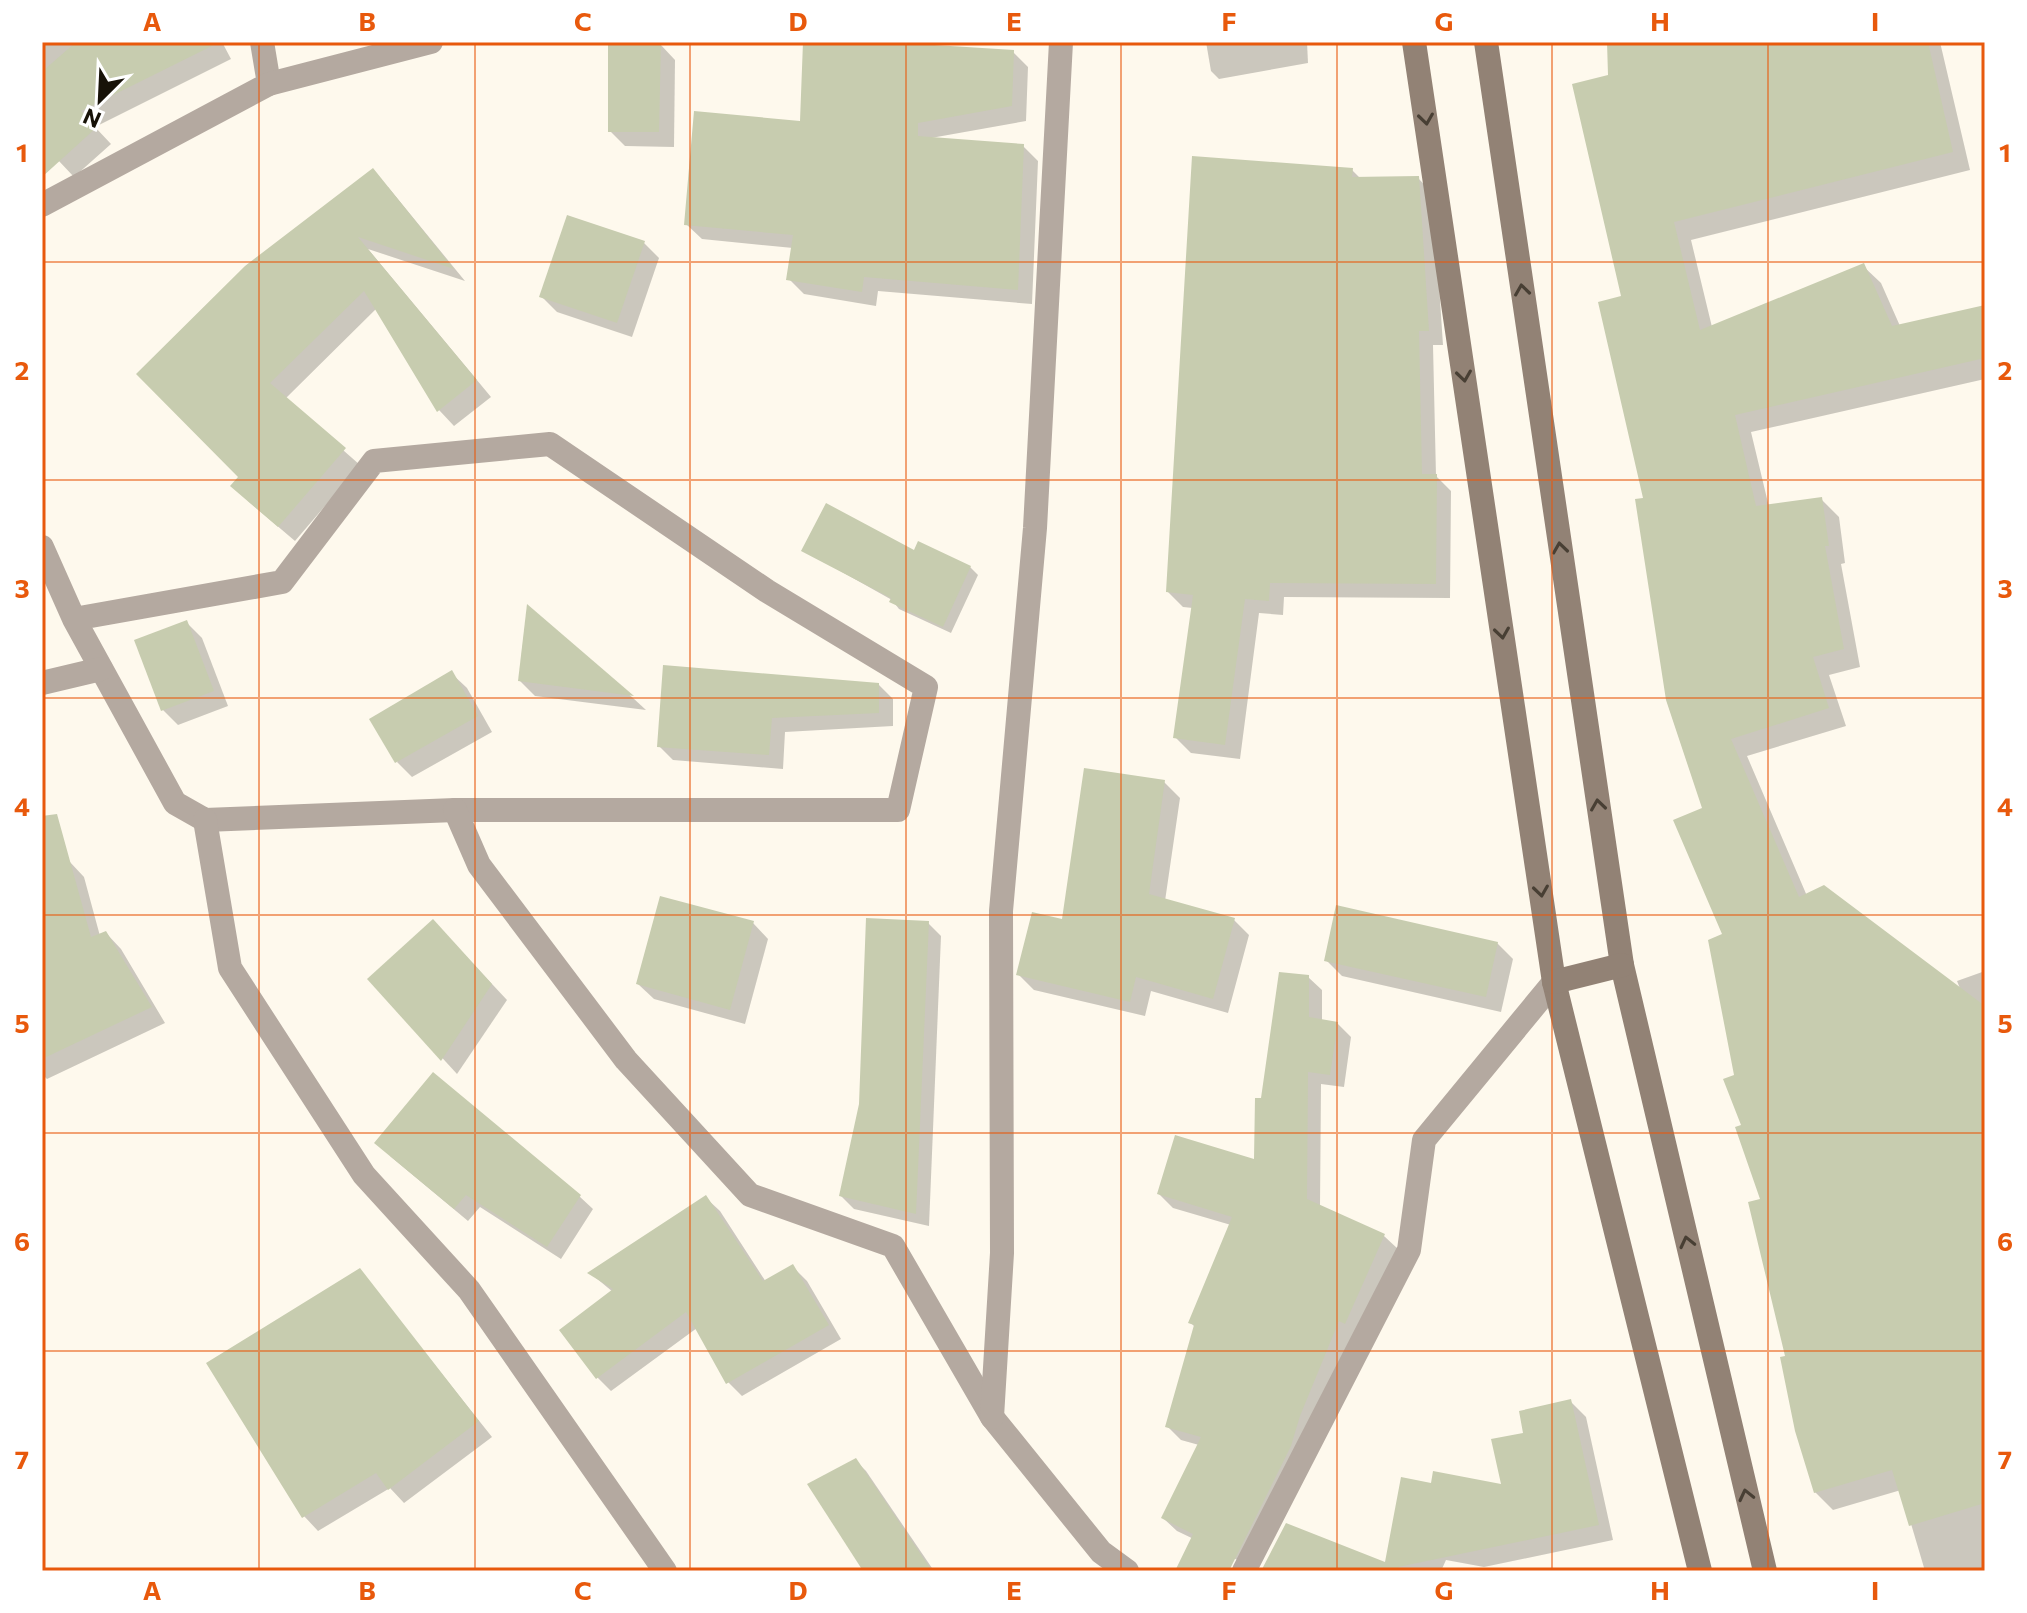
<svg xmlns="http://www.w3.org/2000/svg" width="2027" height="1613" font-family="Commissioner,sans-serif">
<rect width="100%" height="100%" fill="#fef9ed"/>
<!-- shadow -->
<g fill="#0003">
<path d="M42,42h180l9,17 -136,68 16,17 -37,33 -32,-34z"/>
<path d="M805,42h86l5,5 117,5 15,15 -2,54 -95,17 92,8 15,15 -6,143 -154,-13 -2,15 -72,-12 -15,-15 4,-31 -91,-9 -16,-15 116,-101z"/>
<path d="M1206,42h101l1,21 -89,16 -8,-8z"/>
<path d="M1609,42h331l30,128 -279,70 21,87 151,-61 18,17 19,43 85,-19v72l-234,53 18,75 52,-8 18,18 6,46 -4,1 19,103 -31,8 17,51 -99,30 60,140 154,95 -4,-10 28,-10v600h-60l-24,-81 -68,20 -18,-18 -27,-135 -25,-157 -19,-74 -20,-191 -19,-125 -60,-310 -22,-202z"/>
<path d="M660,44l15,16 -1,87 -49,-1 -15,-15z"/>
<path d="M1352,170l9,9 57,-1 15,16 10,151h-10l3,131 15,15 -1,107 -166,-1 -1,18 -24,-2 -19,146 -49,-6 -15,-15 17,-130 -10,-1 -15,-15z"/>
<path d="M388,187l77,94 -97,-32 123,148 -37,29 -15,-16 -62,-102 -92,91 75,66 -65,76 -47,-40 -7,-24 -102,-103z"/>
<path d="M644,243l15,15 -27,79 -75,-25 -15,-15z"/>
<path d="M803,550l112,2 55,15 8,8 -27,58 -52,-24 -7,-9z"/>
<path d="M529,608l104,90 13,12 -111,-14 -15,-15z"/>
<path d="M186,622l16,16 26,68 -50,19 -15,-15z"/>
<path d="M451,673l16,15 25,44 -80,45 -15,-15z"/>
<path d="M879,685l14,14v27l-108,6 -2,37 -110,-9 -14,-14z"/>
<path d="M1164,782l16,16 -15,103 69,19 15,15 -21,78 -77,-22 -6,25 -111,-26 -15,-15 44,-53z"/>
<path d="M69,861l15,16 16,59 6,-3 15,16 44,74 -118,56 -5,-5v-206z"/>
<path d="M753,923l15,16 -23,85 -91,-25 -16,-15z"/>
<path d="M928,923l13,13 -12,290 -75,-17 -13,-13z"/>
<path d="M448,937l59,63 -50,74 -87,-95z"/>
<path d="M1497,943l16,16 -12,53 -159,-36 -16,-16z"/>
<path d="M1308,977l14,13v31l15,2 14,14 -7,50 -23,-3 -1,123 64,29 14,13 -148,317 -73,-35 -14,-13 36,-73 -18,-5 -14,-14 28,-99 -5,-5 41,-97 -58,-17 -14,-14 97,-32 7,-62z"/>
<path d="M390,1156l189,40 14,13 -32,50 -81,-52 -12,14z"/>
<path d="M706,1198l14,13 46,71 27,-15 14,14 34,58 -99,57 -14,-14 -31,-54 -86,63 -14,-14 16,-85 -23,-19z"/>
<path d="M360,1271l132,166 -88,66 -14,-15 -72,43 -14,-15z"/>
<path d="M1570,1401l16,16 27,123 -129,27 -38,-7 -5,11h-171l116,-6 47,-80 71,2z"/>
<path d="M855,1460l11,11 68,100h-69z"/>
</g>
<!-- building -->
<g fill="#c7ccaf">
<path d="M76,42h144l-139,69 16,16 -55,50v-109l2,2z"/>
<path d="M608,42h53l-2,90h-51z"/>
<path d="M803,42h84l127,8 -2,56 -94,17v13l106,8 -6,146 -154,-13 -2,15 -76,-12 7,-45 -109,-10 10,-114 106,10z"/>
<path d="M1607,42h321l25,110 -279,70 26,108 164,-67 28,63 93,-21v53l-250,57 21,91 66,-9 7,49h-4l19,103 -31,8 16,51 -98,31 68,158 25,-12 161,121v497l-76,23 -17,-56 -78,23 -19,-62 -15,-74 5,-1 -37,-154 12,-3 -25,-72 6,-2 -18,-46 11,-4 -26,-135 14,-6 -49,-114 29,-12 -36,-108 -31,-201 8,-1 -45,-196 23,-6 -49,-212 36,-9z"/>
<path d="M1192,156l161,12 -1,9 67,-1 10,155h-10l3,143h15l-1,110 -166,-1 -1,18 -24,-2 -20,146 -52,-7 20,-143 -27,-3z"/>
<path d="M373,168l81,101 -96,-32 119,143 -40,32 -73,-121 -94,92 76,65 -68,79 -48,-41 8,-9 -102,-103 109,-108z"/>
<path d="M567,215l78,26 -28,82 -78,-26z"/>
<path d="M826,503l88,47 4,-9 53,25 -28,61 -54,-25 2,-4 -90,-47z"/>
<path d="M527,604l107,92 -116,-15z"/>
<path d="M187,620l27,71 -53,20 -27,-71z"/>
<path d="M663,665l216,18v30l-107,5 -3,37 -112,-8z"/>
<path d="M452,670l26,46 -83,47 -26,-44z"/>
<path d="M1084,768l81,12 -16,114 86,24 -22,81 -77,-22 -6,25 -114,-27 16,-63 30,7z"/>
<path d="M57,814l34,123 15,-6 46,76 -110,52v-243z"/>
<path d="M660,896l94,25 -24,89 -94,-26z"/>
<path d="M1336,905l162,37 -12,55 -162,-36z"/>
<path d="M866,918l63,3 -13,293 -77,-18 20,-92z"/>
<path d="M433,919l59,65 -51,77 -74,-82z"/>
<path d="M1279,972l30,3v42l29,5 -8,53 -22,-3 -1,127 78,35 -40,90 -6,-3 -39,95 -9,30 -62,125h-54l18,-37 -32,-16 40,-81 -36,-10 29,-102 -6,-2 44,-106 -75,-23 18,-59 79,24 1,-61h6z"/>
<path d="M433,1072l148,123 -34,52 -81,-52 -12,14 -80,-66z"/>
<path d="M706,1195l57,86 30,-17 36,61 -103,59 -40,-72 -90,67 -37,-49 54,-41 -26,-16z"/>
<path d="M360,1268l119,153 -91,69 -12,-17 -74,45 -96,-155z"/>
<path d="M1571,1399l28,126 -201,42 2,4h-139l25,-48 99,39 16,-85 30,6 2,-12 68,13 -10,-45 32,-6 -4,-22z"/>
<path d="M856,1458l76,113h-69l-56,-87z"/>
</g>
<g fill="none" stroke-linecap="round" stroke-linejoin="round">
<!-- minor -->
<g stroke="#b4a9a0" stroke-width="24">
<path d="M262,42l7,42"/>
<path d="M42,205l227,-121 162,-42"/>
<path d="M42,547l32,72 101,184 30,17 250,-10h443l28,-123 -159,-96 -217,-147 -176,17 -92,121 -208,37"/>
<path d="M42,683l59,-14"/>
<path d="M455,810l24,55 147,195 124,135 143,51 99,171 109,135 26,19"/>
<path d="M205,820l25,148 134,207 105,115 196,281"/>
<path d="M992,1417l10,-164 -1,-342 34,-383 26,-486"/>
<path d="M1244,1571l165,-321 15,-110 130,-158"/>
</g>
<!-- secondary -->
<g stroke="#928275" stroke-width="24">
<path d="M1414,42l140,940 146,589"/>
<path d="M1486,42l136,923 143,606"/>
<path d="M1554,982l68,-17"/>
</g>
</g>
<!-- one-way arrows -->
<defs><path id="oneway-chevron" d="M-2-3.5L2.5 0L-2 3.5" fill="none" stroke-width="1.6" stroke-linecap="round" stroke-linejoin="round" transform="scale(2)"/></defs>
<g stroke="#483f34">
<use href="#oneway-chevron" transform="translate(1426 119) rotate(82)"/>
<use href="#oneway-chevron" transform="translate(1522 290) rotate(-98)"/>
<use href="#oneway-chevron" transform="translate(1464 376) rotate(82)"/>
<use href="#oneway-chevron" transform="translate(1560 548) rotate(-98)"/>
<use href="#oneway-chevron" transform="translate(1502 633) rotate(82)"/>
<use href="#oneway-chevron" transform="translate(1598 805) rotate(-98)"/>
<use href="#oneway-chevron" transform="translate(1541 891) rotate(82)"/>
<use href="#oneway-chevron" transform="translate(1687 1242) rotate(-103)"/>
<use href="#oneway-chevron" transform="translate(1746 1495) rotate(-103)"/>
</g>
<!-- grid -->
<path fill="none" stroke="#e8590c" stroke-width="2" stroke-opacity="0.55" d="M259,42v1529M475,42v1529M690,42v1529M906,42v1529M1121,42v1529M1337,42v1529M1552,42v1529M1768,42v1529M42,262h1943M42,480h1943M42,698h1943M42,915h1943M42,1133h1943M42,1351h1943"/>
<!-- border -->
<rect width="2027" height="1613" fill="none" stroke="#ffffff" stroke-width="88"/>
<!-- north arrow -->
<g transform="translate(100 100) rotate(204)" stroke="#ffffff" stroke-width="6" paint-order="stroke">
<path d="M0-6L14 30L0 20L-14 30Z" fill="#171208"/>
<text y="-12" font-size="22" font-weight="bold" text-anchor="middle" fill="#171208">N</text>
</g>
<rect x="44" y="44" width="1939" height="1525" fill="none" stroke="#e8590c" stroke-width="3"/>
<g font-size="26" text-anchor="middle" font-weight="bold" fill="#e8590c">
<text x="152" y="31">A</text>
<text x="367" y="31">B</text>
<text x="583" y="31">C</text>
<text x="798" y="31">D</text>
<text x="1014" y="31">E</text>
<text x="1229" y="31">F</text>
<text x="1444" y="31">G</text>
<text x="1660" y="31">H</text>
<text x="1875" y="31">I</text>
<text x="22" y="162">1</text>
<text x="2005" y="162">1</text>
<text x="22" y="380">2</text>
<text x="2005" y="380">2</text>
<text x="22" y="598">3</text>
<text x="2005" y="598">3</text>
<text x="22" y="816">4</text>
<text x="2005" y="816">4</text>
<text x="22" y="1033">5</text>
<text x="2005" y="1033">5</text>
<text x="22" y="1251">6</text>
<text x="2005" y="1251">6</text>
<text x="22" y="1469">7</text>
<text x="2005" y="1469">7</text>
<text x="152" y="1600">A</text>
<text x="367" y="1600">B</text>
<text x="583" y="1600">C</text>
<text x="798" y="1600">D</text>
<text x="1014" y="1600">E</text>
<text x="1229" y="1600">F</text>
<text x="1444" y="1600">G</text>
<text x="1660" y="1600">H</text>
<text x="1875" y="1600">I</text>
</g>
</svg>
